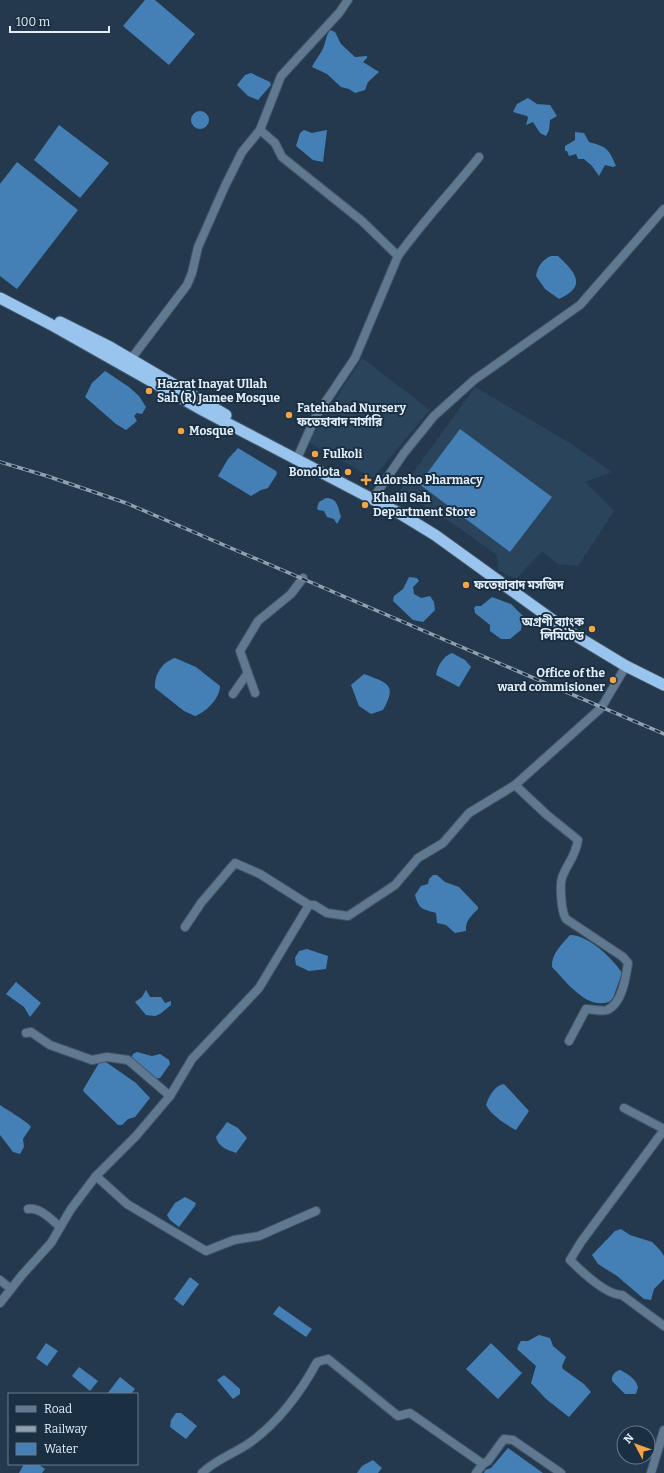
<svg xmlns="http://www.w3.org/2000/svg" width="664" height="1473" font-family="Bitter,'Noto Sans Bengali',serif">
<rect width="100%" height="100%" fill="#24394d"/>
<!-- built -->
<g fill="#2a445c">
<path d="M362,358l68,52 -57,68 -65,-36z"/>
<path d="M475,387l95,56 42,29 -27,10 29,29 -36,55 -20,-2 -16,-13 -26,28 -18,-9 -1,-15 -45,-32 -52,-32z"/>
</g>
<!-- water -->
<g fill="#4480b5">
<path d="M145,0h10l40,34 -26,31 -46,-39z"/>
<path d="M330,30l5,2 6,12 14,13 12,-1v2l-4,4 16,10 -11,10 -3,8 -10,3 -6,-4 -8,-2 -14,-13 -15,-7c3,-7 9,-13 12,-21 2,-6 2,-10 6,-16z"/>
<path d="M251,73l19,9 1,3 -13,15 -10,-4 -11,-11 8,-10z"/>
<path d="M528,98l9,6 13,1 7,11 -7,4 -1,10 -3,6 -6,-3 -7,-11 -7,3 2,-7 -1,-2 -14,-4 4,-8z"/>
<circle cx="200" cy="120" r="9"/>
<path d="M59,125l50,38 -29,35 -46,-38z"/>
<path d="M304,130l8,3 15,-3 -4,32 -10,-2 -17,-14 4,-13z"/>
<path d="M575,132l9,1 5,9c18,5 20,7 27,24l-3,1 -8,-2 -6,11 -7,-10 -8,-7h-6l-2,-5 -7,2 -2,-5h-2v-5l10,-6z"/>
<path d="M17,162l61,48 -61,79 -17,-13v-92z"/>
<path d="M551,256h7c17,16 30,30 1,43l-14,-10 -9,-13c1,-9 7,-17 15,-20z"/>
<path d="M105,371l24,16 10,9 7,11 -4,7 -5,-1 -3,3 3,5 -11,9 -10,-6 -31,-27 7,-14z"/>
<path d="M460,429l92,68 -42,55 -91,-68z"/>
<path d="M238,448l38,23 1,3 -9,14 -7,2 -10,6 -33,-20 10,-17z"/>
<path d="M326,498c12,0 12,10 15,19l-4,7 -3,-5 -7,-2 -3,-6 -6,-1 -1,-2 2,-6z"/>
<path d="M409,577l8,1 2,3 -6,6 1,7 7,4 9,-2 4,6 1,8 -12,12 -10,-2 -20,-19 1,-5 9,-7z"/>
<path d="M492,597l19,7 12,12 -2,14 -11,9h-9l-11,-8v-6l-15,-12 -1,-5 2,-2h5z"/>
<path d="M452,653l13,7 6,7 -12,20 -23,-12c1,-8 7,-19 16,-22z"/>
<path d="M175,658l21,9 24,19c0,12 -14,26 -25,30l-11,-5 -29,-23c-1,-13 7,-26 20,-30z"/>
<path d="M364,674c23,9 34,10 19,36l-12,4 -12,-8 -8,-21z"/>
<path d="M433,875h4l8,7 14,5 19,20v2c-7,7 -13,12 -12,22l-11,2 -9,-8 -9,-2 -1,-10c-13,-4 -17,-3 -21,-18l6,-9 7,-2 1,-5z"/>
<path d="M570,935c19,0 43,24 52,38l-9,25 -4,4c-23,8 -43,-21 -57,-35 -1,-13 10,-23 18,-32z"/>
<path d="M307,949l21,7 -2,13 -17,2 -13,-6 -1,-7 4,-7z"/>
<path d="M16,982l25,21 -11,14 -6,-10 -18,-13z"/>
<path d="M146,990l4,7h11l4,6 6,-2v4l-11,9 -5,2 -9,-1 -11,-13 7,-5z"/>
<path d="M137,1052l15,4 8,-2 9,6 1,4 -10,14 -6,1 -23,-20 2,-5z"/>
<path d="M103,1060l33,23 14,15 -15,19 -7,2 -6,6h-4l-34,-33 -1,-2 16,-27z"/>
<path d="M504,1084l25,27 -13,19c-11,-6 -24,-14 -30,-25 3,-9 8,-19 18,-21z"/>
<path d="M0,1105c7,5 28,17 31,22l-8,12 1,8 -4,7 -7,-2 -13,-17z"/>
<path d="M227,1122l11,6 9,10 -11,15c-8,-3 -18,-6 -20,-16z"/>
<path d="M185,1197l11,6 -1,3 -16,21 -9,-7 -3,-5 8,-12z"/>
<path d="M621,1229l9,6 22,7 8,8 4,6v23l-10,10 -3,11 -7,-1 -27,-23 -19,-12 -6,-9 23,-24z"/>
<path d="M190,1277l9,7 -16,22 -9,-7z"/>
<path d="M279,1306l33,23 -6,8 -33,-23z"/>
<path d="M539,1335l11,3 3,8 13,11 -4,9 1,3 21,15 7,8 -22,25 -23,-18 -15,-16 5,-17 -19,-17 2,-5 2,-3h7z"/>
<path d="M46,1343l12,8 -11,15 -11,-8z"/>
<path d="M491,1343l31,30 -24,26 -32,-30z"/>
<path d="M79,1367l19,14 -8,10 -18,-15z"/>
<path d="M620,1370c8,4 16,9 18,17l-2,7h-11l-13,-13c-1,-5 3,-10 8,-11z"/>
<path d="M224,1375l16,14v5l-7,5 -16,-19z"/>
<path d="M120,1377l15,12 -4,5h-24z"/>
<path d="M176,1413h5l16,13 -11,13 -16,-12 1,-7z"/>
<path d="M508,1448l35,25h-59l1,-3 6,-2z"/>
<path d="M373,1460l9,8 -4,5h-21l5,-7z"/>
<path d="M24,1464h14l7,5 -3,4h-23z"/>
</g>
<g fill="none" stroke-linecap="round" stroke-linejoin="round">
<!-- minor casing -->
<g stroke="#425669" stroke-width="10">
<g id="minor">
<path d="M260,130l15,13 7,14 80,64 36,35 -43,102 -39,58 -17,38"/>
<path d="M398,256c25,-35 55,-66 81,-99"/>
<path d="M131,359l56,-74 5,-12 6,-26 27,-61 17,-34 18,-22 21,-54 58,-63 9,-13"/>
<path d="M255,693l-15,-42 18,-30 33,-27 12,-16"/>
<path d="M233,694l14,-20"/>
<path d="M515,785l32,30 31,25c-3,17 -9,21 -15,35 -4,8 -2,36 3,44l57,38 5,6c-2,14 -6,41 -21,47 -6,2 -15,-1 -21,-1l-17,32"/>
<path d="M185,927l16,-24 34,-40 25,11 49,31h5l13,8 21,3 47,-31 23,-27 25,-15 26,-30 46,-28 86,-77 25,-42"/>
<path d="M26,1033l5,-1 19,13 42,15 15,-3 21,3 42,36"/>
<path d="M624,1108l40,21"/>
<path d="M664,1130l-83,112 -11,18c12,12 36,35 52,35l42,31"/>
<path d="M96,1176l31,28 79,47 28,-11 25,-4 57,-25"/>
<path d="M28,1209c12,-2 24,11 32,18"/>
<path d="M0,1280l11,9"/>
<path d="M0,1303l22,-28 29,-32 20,-34 25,-33 40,-40 34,-40 22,-37 67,-71 50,-83"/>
<path d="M483,1464l5,-3 16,-22 9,1 48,33"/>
<path d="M202,1473c13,-13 31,-19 46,-29 29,-20 53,-52 69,-82l11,-3 70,57 12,-3 73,51 -7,9"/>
<path d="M651,1473l13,-43"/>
</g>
</g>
<!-- tertiary casing -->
<g stroke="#425669" stroke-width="10">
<path id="tertiary" d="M376,494l28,-41 30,-37 40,-36 106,-75 84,-96"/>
</g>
<!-- trunk casing -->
<g stroke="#425669" stroke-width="13">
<g id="trunk">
<path d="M0,298l50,26 154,87 195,102 36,22 133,96 58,35 38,19"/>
<path d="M60,322l50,25 116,68"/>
</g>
</g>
<!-- minor -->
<use href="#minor" stroke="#607990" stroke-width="8"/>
<!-- tertiary -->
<use href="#tertiary" stroke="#607990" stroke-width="8"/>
<!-- trunk -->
<use href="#trunk" stroke="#99c4ee" stroke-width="11"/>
<!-- rail casing -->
<g stroke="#90a0af" stroke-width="3.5">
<path id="rail" d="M0,462l47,14 79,27 538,231"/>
</g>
<!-- rail -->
<use href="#rail" stroke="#1b2f42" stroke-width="2" stroke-dasharray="6" stroke-linecap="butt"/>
</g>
<!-- markers -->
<g fill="#f4a444" stroke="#1b2f42" stroke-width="1.5">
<circle cx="149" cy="391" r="4"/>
<circle cx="289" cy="415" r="4"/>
<circle cx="181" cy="431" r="4"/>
<circle cx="315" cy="454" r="4"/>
<circle cx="348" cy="472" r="4"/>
<path d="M364 474h4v4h4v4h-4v4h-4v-4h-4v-4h4z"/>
<circle cx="365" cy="505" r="4"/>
<circle cx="466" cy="585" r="4"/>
<circle cx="592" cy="629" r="4"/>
<circle cx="613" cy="680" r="4"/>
</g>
<g text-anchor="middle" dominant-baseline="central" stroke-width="4" stroke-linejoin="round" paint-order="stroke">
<!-- poi labels -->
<g font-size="12" font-weight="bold" fill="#e1eefa" stroke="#1b2f42" text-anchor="start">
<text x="157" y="384">Hazrat Inayat Ullah<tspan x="157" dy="14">Sah (R) Jamee Mosque</tspan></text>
<text x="297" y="408">Fatehabad Nursery<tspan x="297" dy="14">ফতেহাবাদ নার্সারি</tspan></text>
<text x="189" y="431">Mosque</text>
<text x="323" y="454">Fulkoli</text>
<text x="340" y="472" text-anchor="end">Bonolota</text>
<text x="374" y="480">Adorsho Pharmacy</text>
<text x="373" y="498">Khalil Sah<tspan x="373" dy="14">Department Store</tspan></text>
<text x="474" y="585">ফতেয়াবাদ মসজিদ</text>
<text x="584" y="622" text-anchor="end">অগ্রণী ব্যাংক<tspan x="584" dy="14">লিমিটেড</tspan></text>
<text x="605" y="673" text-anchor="end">Office of the<tspan x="605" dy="14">ward commisioner</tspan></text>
</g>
</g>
<!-- legend -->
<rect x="8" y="1393" width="130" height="72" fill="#1b2f42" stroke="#6a7b8c"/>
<rect x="16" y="1406" width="20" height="6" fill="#607990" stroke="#6a7b8c"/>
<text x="44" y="1413" font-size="12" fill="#e1eefa">Road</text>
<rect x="16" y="1426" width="20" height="6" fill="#90a0af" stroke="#6a7b8c"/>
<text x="44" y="1433" font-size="12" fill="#e1eefa">Railway</text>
<rect x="16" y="1443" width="20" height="12" fill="#4480b5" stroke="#6a7b8c"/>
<text x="44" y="1453" font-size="12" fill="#e1eefa">Water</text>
<!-- north arrow -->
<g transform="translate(636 1445) rotate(311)"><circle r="19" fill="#1b2f42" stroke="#6a7b8c"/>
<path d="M0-3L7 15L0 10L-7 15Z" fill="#f4a444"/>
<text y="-6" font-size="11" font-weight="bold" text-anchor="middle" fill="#e1eefa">N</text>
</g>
<!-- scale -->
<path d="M10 26v6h99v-6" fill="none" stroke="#e1eefa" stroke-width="2"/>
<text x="16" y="26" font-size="12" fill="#e1eefa" stroke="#1b2f42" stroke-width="3" paint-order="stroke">100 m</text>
</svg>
